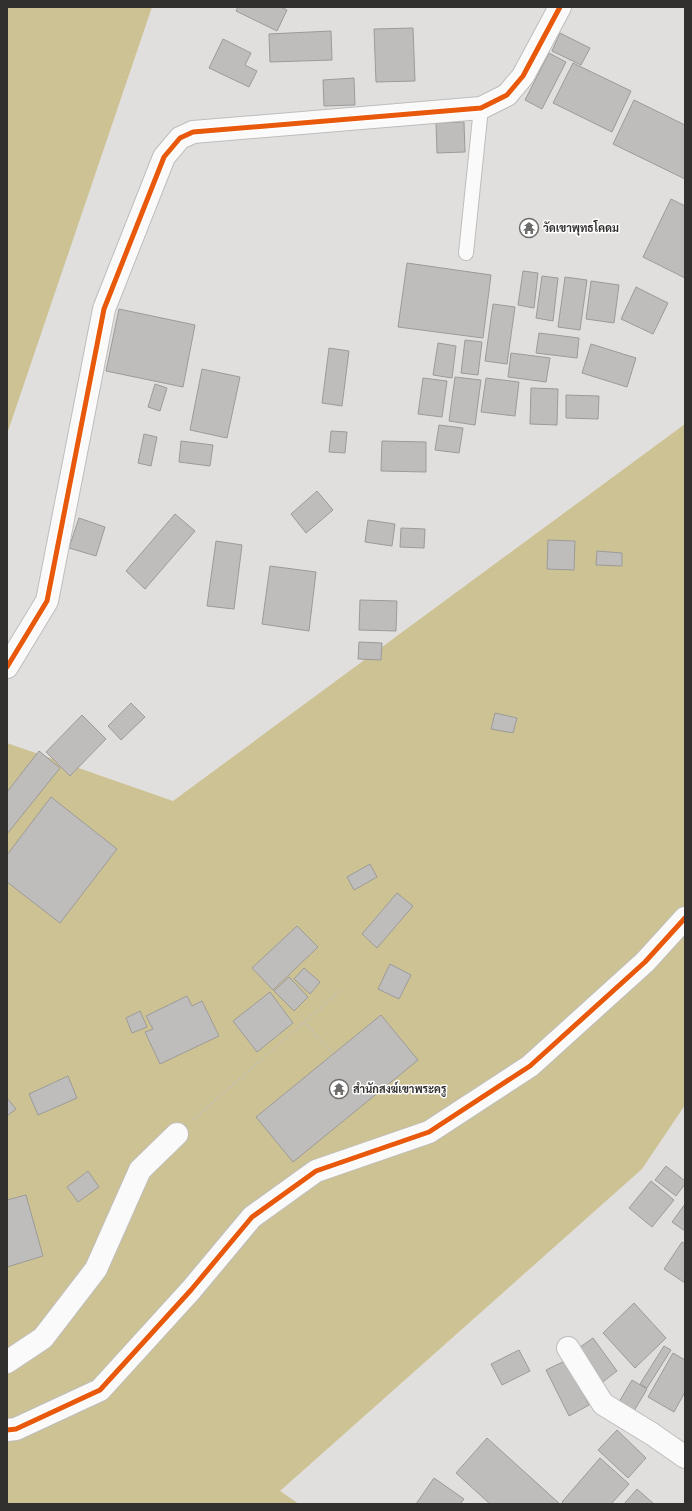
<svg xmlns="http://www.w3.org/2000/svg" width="692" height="1511" font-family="Inter,Sarabun,sans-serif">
<rect width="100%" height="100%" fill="#e1dfdd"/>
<!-- forest -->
<g fill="#cdc294">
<path d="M7,7h145l-145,427z"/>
<path d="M685,424v681l-43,64 -362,322 19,13h-292v-761l166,58z"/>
</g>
<!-- building -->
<g fill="#bfbdbc" stroke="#9c9b99">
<path d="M238,7h43l6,3 -10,21 -41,-20z"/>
<path d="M413,28l2,53 -39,1 -2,-53z"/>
<path d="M331,31l1,29 -62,2 -1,-28z"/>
<path d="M560,33l30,15 -9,17 -29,-14z"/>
<path d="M223,39l28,14 -6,12 12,6 -8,16 -40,-19z"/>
<path d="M549,53l17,9 -24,47 -17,-9z"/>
<path d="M573,63l58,28 -19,41 -59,-29z"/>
<path d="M354,78l1,27 -31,1 -1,-26z"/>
<path d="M634,100l51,25v54l-72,-35z"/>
<path d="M464,122l1,30 -28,1 -1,-30z"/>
<path d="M671,199l14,7v72l-42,-21z"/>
<path d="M407,263l84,12 -8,63 -85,-11z"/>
<path d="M523,271l15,2 -4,35 -16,-3z"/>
<path d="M542,276l16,2 -5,43 -17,-3z"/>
<path d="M565,277l22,3 -7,50 -22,-3z"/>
<path d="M591,281l28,4 -5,38 -28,-4z"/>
<path d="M636,287l32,16 -15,31 -32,-15z"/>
<path d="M493,304l22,3 -8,57 -22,-3z"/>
<path d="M119,309l76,16 -12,62 -77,-16z"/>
<path d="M539,333l40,5 -2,20 -41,-5z"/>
<path d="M465,340l17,2 -4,33 -17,-2z"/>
<path d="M438,343l18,3 -4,32 -19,-3z"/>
<path d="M591,344l45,14 -9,29 -45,-14z"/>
<path d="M329,348l20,3 -7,55 -20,-3z"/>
<path d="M511,353l39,5 -4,24 -38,-5z"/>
<path d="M202,369l38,8 -13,61 -37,-8z"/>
<path d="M455,377l26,3 -6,45 -26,-4z"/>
<path d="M423,378l24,3 -5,36 -24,-3z"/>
<path d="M486,378l33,4 -4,34 -34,-4z"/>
<path d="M155,384l12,4 -7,23 -12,-4z"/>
<path d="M531,388l27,1 -1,36 -27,-1z"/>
<path d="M566,395l33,1 -1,23 -32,-1z"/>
<path d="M439,425l24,3 -4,25 -24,-3z"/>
<path d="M331,431l16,1 -2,21 -16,-1z"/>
<path d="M144,434l13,3 -6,29 -13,-3z"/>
<path d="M181,441l32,4 -3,21 -31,-4z"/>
<path d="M382,441l44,1v30l-45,-1z"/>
<path d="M317,491l16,19 -27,23 -15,-19z"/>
<path d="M175,514l20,17 -50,58 -19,-18z"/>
<path d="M79,518l26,9 -9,29 -27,-8z"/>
<path d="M368,520l27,4 -3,22 -27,-4z"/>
<path d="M401,528l24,1 -1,19 -24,-1z"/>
<path d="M548,540l27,1 -1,29 -27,-1z"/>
<path d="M216,541l26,4 -8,64 -27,-3z"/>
<path d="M597,551l25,2v13l-26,-1z"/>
<path d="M270,566l46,6 -7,59 -47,-7z"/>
<path d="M360,600l37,1 -1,30 -37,-1z"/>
<path d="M359,642l23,1 -1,17 -23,-1z"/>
<path d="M131,703l14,14 -24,23 -13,-14z"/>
<path d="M495,713l22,5 -4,15 -22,-4z"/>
<path d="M82,715l24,24 -36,37 -24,-24z"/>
<path d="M39,751l21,17 -53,66v-42z"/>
<path d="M51,797l66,52 -57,74 -53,-41v-27z"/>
<path d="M370,864l7,13 -23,13 -7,-13z"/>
<path d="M397,893l16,13 -36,42 -15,-14z"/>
<path d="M297,926l21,21 -45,43 -21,-22z"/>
<path d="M390,964l21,11 -12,24 -21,-10z"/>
<path d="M304,968l16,14 -10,12 -16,-15z"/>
<path d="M289,977l19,20 -14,14 -20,-20z"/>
<path d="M270,992l23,31 -36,29 -24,-31z"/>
<path d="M187,996l5,10 10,-5 17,35 -59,28 -15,-32 8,-3 -7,-13z"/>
<path d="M140,1011l7,16 -15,6 -6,-15z"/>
<path d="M381,1015l37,45 -125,102 -37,-45z"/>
<path d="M68,1076l9,22 -39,17 -9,-21z"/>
<path d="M7,1098l9,11 -9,7z"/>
<path d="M666,1166l19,15v3l-9,12 -21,-16z"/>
<path d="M88,1171l11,16 -21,15 -11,-15z"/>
<path d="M651,1181l23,19 -22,27 -23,-19z"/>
<path d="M26,1195l17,61 -36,11v-67z"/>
<path d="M685,1204v27l-13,-9z"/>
<path d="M682,1242l3,2v39l-21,-14z"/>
<path d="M634,1303l32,35 -31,30 -32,-35z"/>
<path d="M593,1338l24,33 -17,13 -24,-34z"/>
<path d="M664,1346l7,4 -24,38 -7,-4z"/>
<path d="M519,1350l11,21 -28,14 -11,-21z"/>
<path d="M673,1353l12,7v32l-11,20 -26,-15z"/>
<path d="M567,1360l22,45 -20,11 -23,-46z"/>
<path d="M632,1380l15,9 -16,27 -15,-9z"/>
<path d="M617,1430l29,28 -18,20 -30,-28z"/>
<path d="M487,1438l73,66h-70l-34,-31z"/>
<path d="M600,1458l29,26 -18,20h-47l-2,-2z"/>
<path d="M434,1478l30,21 -4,5h-44z"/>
<path d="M637,1489l17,15h-30z"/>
</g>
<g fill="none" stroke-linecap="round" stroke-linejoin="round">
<!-- service casing -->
<g stroke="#bfbdbc" stroke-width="16">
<path id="service" d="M466,253l15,-145"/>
</g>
<!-- minor casing -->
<g stroke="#bfbdbc" stroke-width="24">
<g id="minor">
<path d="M7,667l40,-66 57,-292 60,-152 16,-19 13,-6 288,-24 26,-13 16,-19 37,-69"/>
<path d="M568,1348l35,56 49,30 33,23"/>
<path d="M7,1362l36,-24 53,-69 44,-99 37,-36"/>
<path d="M7,1430l9,-1 84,-39 91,-100 61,-73 64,-46 113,-39 101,-66 115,-104 40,-44"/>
</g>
</g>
<!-- path -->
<g stroke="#bfbfbe" stroke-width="2.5" stroke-dasharray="1 3" stroke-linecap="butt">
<path d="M304,1022l29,32"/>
<path d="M194,1119l146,-128"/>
</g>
<!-- service -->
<use href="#service" stroke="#fafafa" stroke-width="14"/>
<!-- minor -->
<use href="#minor" stroke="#fafafa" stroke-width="22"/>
<!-- cycleway casing -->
<g stroke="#fff" stroke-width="8">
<g id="cycleway">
<path d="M7,667l40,-66 57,-292 60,-152 16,-19 13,-6 288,-24 26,-13 16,-19 37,-69"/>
<path d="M7,1430l9,-1 84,-39 91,-100 61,-73 64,-46 113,-39 101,-66 115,-104 40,-44"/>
</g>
</g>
<!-- cycleway -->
<use href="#cycleway" stroke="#e8590c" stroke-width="5"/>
</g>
<!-- icons -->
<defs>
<g id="temple-ring" transform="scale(1)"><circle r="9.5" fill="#fff" stroke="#6f6d6c" stroke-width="1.5"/><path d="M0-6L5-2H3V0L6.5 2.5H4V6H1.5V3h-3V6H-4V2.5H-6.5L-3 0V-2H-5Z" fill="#6f6d6c"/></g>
</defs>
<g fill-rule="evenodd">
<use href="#temple-ring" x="529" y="228"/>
<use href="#temple-ring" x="339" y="1089"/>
</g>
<g text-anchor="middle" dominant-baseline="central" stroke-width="3" stroke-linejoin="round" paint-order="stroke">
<!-- poi labels -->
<g font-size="11" font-weight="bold" fill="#32302f" stroke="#fff" text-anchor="start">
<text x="543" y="228">วัดเขาพุทธโคดม</text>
<text x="353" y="1089">สำนักสงฆ์เขาพระครู</text>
</g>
</g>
<!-- border -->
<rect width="692" height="1511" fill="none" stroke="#32302f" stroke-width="16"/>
</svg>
